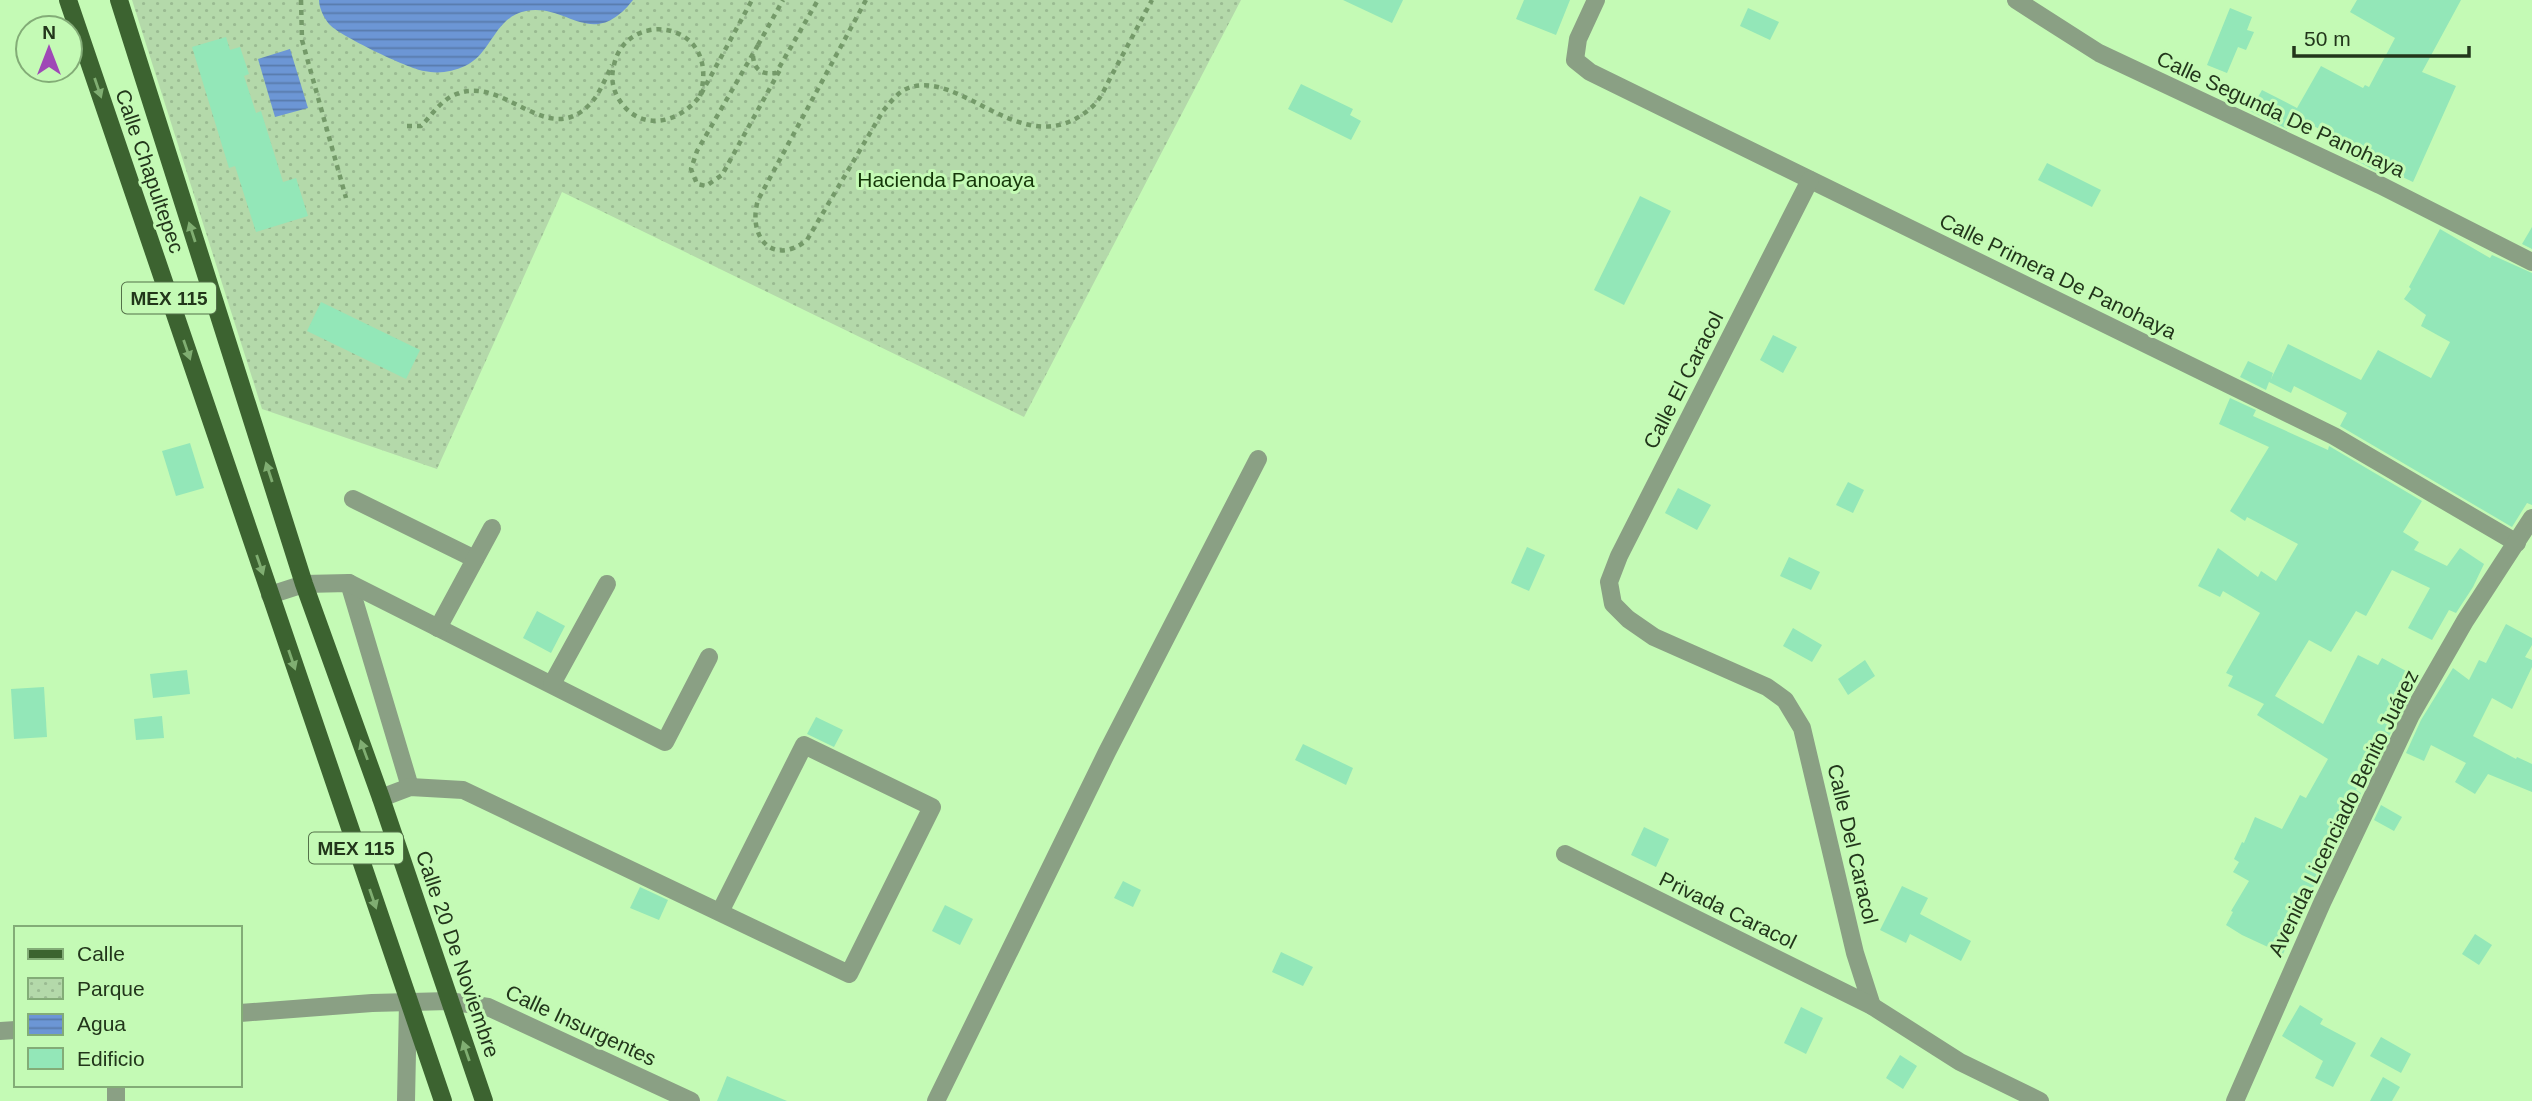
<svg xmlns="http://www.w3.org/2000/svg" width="2532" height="1101" font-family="Helvetica,sans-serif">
<defs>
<pattern id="park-dots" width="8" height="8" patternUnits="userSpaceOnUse" patternTransform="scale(1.75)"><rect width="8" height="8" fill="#b4d9aa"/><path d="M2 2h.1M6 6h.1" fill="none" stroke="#9abb92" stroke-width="1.8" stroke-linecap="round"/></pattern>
<pattern id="water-rules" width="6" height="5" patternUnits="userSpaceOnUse" patternTransform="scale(1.75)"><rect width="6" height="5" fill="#6c96d5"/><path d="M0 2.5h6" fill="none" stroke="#587bac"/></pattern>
</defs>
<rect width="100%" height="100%" fill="#c4fab5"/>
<!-- park -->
<path fill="url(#park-dots)" d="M132,0h1109l-217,417 -462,-225 -125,277 -175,-60z"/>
<!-- water -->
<g fill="url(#water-rules)">
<path d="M319,0h314c-41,52 -65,3 -107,11 -32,6 -34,43 -61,55 -13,6 -27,8 -41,5 -15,-2 -86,-36 -95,-47 -5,-6 -10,-16 -10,-24z"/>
<path d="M290,49l18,59 -33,9 -17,-58z"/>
</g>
<!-- building -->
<g fill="#93e7b8">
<path d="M1343,0h60l-11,23z"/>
<path d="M1524,0h46l-14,35 -40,-16z"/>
<path d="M2357,0h104l-39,72 34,14 -43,96 -34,-16 -3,5 -45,-24 5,-9 -41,-22 -8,13 -37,-18 12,-21 35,18 24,-42 42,22 2,-3 4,2 26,-49 -45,-26z"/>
<path d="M1748,8l31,14 -9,18 -30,-14z"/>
<path d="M2230,8l22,9 -5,13 7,2 -8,18 -8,-3 -11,26 -20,-8z"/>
<path d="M226,37l4,13 10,-3 9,27 -5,2 12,37 5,-2 22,71 13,-4 12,38 -52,16 -21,-66 -6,2 -37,-121z"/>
<path d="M1301,84l52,25 -3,6 11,6 -10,19 -63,-31z"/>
<path d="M2047,163l54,27 -9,17 -54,-27z"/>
<path d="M1640,196l31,15 -47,94 -30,-15z"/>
<path d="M2532,227v22l-10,-5z"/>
<path d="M2440,229l50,29 2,-3 40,18v232l-5,-2 -15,24 -172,-101 7,-13 -53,-27 -3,7 -22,-11 -3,8 -26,-13 8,-16 25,12 -2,6 17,-35 73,36 17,-30 53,28 19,-36 -29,-16 5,-11 -22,-16 7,-10 -2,-2z"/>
<path d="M321,302l99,48 -14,29 -99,-48z"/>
<path d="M1773,335l24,12 -14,26 -23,-13z"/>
<path d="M2230,398l26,12 -3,6 75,34 1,-4 93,55 -19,31 16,10 -5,8 33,16 13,-18 24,16 -11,23 -17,26 -7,-3 -17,30 -24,-12 22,-40 -38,-18 -26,46 -10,-5 -25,41 -22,-12 -34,56 48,28 35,-69 20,10 4,-7 37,20 -34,66 -7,-3 -22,49 5,3 -7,16 -5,-3 -19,34 -3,12 3,2 -41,82 2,1 -8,17 -41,-19 -16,-10 7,-13 -2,-1 18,-30 -16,-9 6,-10 -5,-3 8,-17 2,1 11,-26 27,12 18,-34 6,3 22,-39 -71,-44 7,-11 -36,-18 5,-10 -7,-3 34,-60 -37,-22 -3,6 -22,-11 20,-38 40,29 3,-6 15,10 22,-37 -51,-27 -2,4 -15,-10 39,-64 -50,-23z"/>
<path d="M190,443l14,45 -28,8 -14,-45z"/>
<path d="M1848,482l16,8 -11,23 -17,-8z"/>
<path d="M1678,488l33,17 -14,25 -32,-17z"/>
<path d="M1527,547l18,8 -16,36 -18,-8z"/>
<path d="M1789,557l31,15 -9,18 -31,-14z"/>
<path d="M537,611l28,15 -14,27 -28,-15z"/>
<path d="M2506,624l26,14v7l-7,12 7,3v7l-20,42 -20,-11 -19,38 43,23 1,-2 15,7v28l-44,-18 -13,20 -20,-12 11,-19 -35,-18 -7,16 -18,-8 15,-33 32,-52 16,12 10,-20 7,3z"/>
<path d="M1793,628l29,17 -10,17 -29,-16z"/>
<path d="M1865,660l10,16 -27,19 -10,-16z"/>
<path d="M187,670l3,24 -37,4 -3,-24z"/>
<path d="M44,687l3,50 -33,2 -3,-50z"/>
<path d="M162,716l2,22 -28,2 -2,-21z"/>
<path d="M816,717l27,13 -9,17 -27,-13z"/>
<path d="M1303,744l50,24 -7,17 -51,-25z"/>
<path d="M2381,805l21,12 -8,14 -20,-11z"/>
<path d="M1644,827l25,12 -13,28 -25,-12z"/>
<path d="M1123,881l18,9 -8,17 -19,-9z"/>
<path d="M1902,886l26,12 -8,16 51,27 -10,20 -51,-27 -4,9 -26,-13z"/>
<path d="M640,887l28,13 -9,20 -29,-12z"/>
<path d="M945,905l28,14 -13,26 -28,-14z"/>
<path d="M2475,934l17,11 -13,20 -17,-11z"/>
<path d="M1281,952l32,15 -10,19 -31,-14z"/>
<path d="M2300,1005l23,14 -3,5 36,19 -23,44 -18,-9 8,-17 -41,-25z"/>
<path d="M1801,1007l22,11 -17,36 -22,-11z"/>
<path d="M2381,1037l30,17 -10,19 -31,-17z"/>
<path d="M1900,1055l17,11 -14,23 -17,-11z"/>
<path d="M727,1076l60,25h-70z"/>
<path d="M2383,1077l17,10 -8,14h-22z"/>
</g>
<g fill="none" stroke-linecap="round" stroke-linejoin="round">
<!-- path -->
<g stroke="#749a69" stroke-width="4.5" stroke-dasharray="5 5" stroke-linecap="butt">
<path d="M301,0l1,40 44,158"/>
<path d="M866,0l-108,200c-11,37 15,67 49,40l76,-129c7,-8 14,-18 23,-22 55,-24 118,79 186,18 10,-9 15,-24 22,-36 13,-24 25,-47 38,-71"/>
<path d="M758,45l-61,106 -6,18 6,15 9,2 16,-11 59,-107"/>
<path d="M758,45l25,-45"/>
<path d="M753,56c1,14 9,19 23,17l42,-73"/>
<path d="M700,96c22,-76 -74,-88 -86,-31 -3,11 -2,21 3,31 20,37 61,29 83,0l52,-96"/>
<path d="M407,126h14c10,-10 18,-23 31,-30 51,-26 94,56 139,7 9,-10 15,-26 21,-38"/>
</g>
<!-- minor -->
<g stroke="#8aa084" stroke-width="18">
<path d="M1596,0l-18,39 -3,21 15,12 744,364 183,107"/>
<path d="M2016,0l83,53 281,132 152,77"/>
<path d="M1810,180l-191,376 -10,26 4,22 15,15 26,18 113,50 18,13 17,28 53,225 17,53"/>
<path d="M353,499l122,60"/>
<path d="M349,583l61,204"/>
<path d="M270,595l34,-11 45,-1 316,159 44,-85"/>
<path d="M438,628l54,-100"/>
<path d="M552,684l55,-100"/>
<path d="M381,798l29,-11 53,3 386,184 83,-167 -128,-62 -84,167"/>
<path d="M1565,854l307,152 88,56 80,39"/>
<path d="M240,1013l132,-10 77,-2 39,6 203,94"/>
<path d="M0,1031l16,-1"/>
<path d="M116,1085v16"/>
<path d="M406,1101l2,-98"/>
<path d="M936,1101l171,-349 151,-293"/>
<path d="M2235,1101l87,-198 89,-188 54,-94 67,-103"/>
</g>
<!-- major -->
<g stroke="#3c6330" stroke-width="18">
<path d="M68,0l375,1101"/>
<path d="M119,0l185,584 77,214 103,303"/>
</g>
</g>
<!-- one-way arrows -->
<defs><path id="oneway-solid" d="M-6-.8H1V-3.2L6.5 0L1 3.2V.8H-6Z" transform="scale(1.75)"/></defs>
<g fill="#80ae72">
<use href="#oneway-solid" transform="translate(98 88) rotate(71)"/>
<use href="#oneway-solid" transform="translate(192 232) rotate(-108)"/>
<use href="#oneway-solid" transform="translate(187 350) rotate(71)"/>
<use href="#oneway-solid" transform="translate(269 472) rotate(-108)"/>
<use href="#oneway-solid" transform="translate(260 565) rotate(71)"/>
<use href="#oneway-solid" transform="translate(292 660) rotate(71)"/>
<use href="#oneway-solid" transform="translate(364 750) rotate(-110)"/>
<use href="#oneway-solid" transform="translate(373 899) rotate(71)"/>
<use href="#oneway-solid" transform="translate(466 1051) rotate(-109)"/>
</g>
<g text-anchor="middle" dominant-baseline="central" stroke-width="6" stroke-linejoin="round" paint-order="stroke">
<!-- shield labels -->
<g fill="#c4fab5" stroke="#537149" stroke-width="2">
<rect x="122" y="282.5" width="94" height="31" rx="5"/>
<rect x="309" y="832.5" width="94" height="31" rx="5"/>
</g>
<g font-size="19" font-weight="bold" fill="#22361b">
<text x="169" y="298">MEX 115</text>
<text x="356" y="848">MEX 115</text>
</g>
<!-- street labels -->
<g font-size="21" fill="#22361b" stroke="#c4fab5">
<text transform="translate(2281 114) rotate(25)">Calle Segunda De Panohaya</text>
<text transform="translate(150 171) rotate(71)">Calle Chapultepec</text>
<text transform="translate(2058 276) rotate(26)">Calle Primera De Panohaya</text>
<text transform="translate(1683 380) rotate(-63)">Calle El Caracol</text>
<text transform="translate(2343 813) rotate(-64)">Avenida Licenciado Benito Juárez</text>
<text transform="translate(1853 844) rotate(77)">Calle Del Caracol</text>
<text transform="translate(1728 910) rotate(26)">Privada Caracol</text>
<text transform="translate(458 954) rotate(71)">Calle 20 De Noviembre</text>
<text transform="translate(581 1025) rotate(25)">Calle Insurgentes</text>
</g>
<!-- park labels -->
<g font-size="21" fill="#153709" stroke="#c4fab5">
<text x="946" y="179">Hacienda Panoaya</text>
</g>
</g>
<!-- legend -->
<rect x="14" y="926" width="228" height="161" fill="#c4fab5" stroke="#83ac77" stroke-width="2"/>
<rect x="28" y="949" width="35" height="10" fill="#3c6330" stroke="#83ac77" stroke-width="2"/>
<text x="77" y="961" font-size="21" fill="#22361b">Calle</text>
<rect x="28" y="978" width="35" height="21" fill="url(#park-dots)" stroke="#83ac77" stroke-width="2"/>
<text x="77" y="996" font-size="21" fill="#22361b">Parque</text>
<rect x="28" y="1014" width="35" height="21" fill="url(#water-rules)" stroke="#83ac77" stroke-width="2"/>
<text x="77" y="1031" font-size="21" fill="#22361b">Agua</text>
<rect x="28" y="1048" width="35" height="21" fill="#93e7b8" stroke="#83ac77" stroke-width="2"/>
<text x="77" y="1066" font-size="21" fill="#22361b">Edificio</text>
<!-- north arrow -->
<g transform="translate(49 49)"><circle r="33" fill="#c4fab5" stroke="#83ac77" stroke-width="2"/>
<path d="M0-5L12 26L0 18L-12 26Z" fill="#9f49b6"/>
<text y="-10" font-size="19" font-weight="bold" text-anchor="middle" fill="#22361b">N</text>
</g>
<!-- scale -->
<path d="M2294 46v10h175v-10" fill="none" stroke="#22361b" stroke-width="3.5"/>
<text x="2304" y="46" font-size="21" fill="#22361b" stroke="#c4fab5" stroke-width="5" paint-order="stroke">50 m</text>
</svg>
